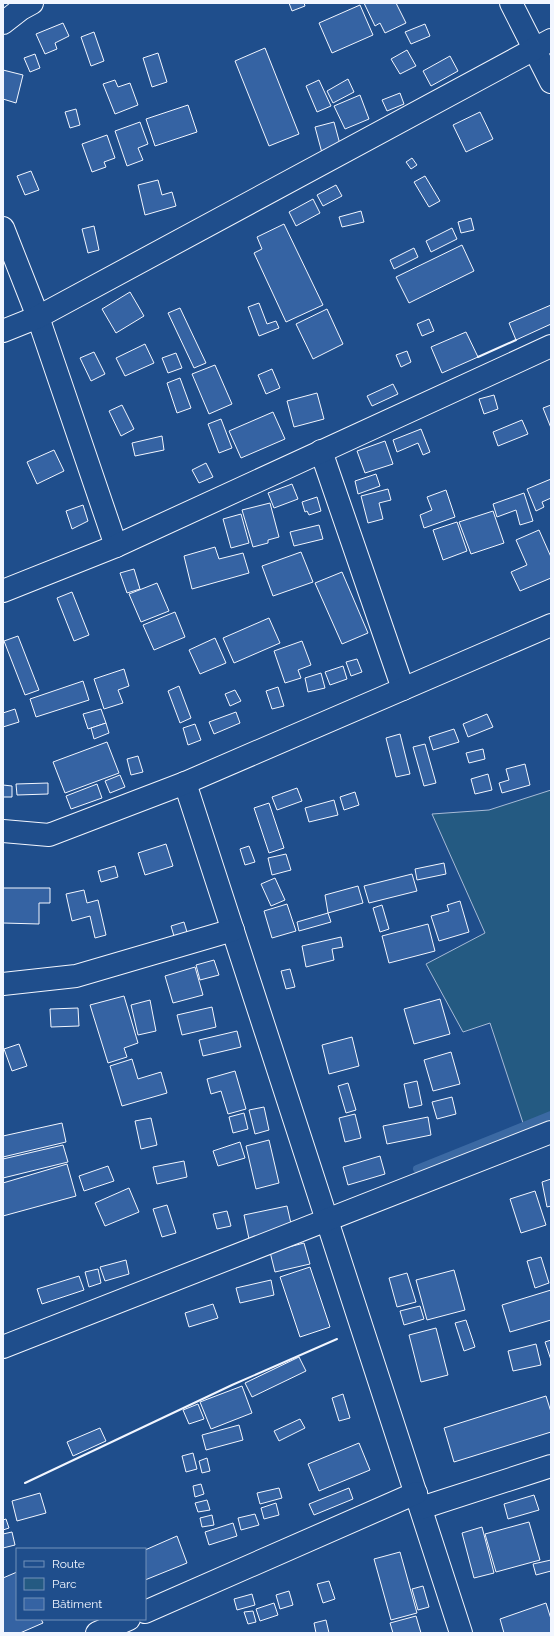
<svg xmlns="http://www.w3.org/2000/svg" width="554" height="1636" font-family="Raleway,sans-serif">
<rect width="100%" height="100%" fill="#1f4e8c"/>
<!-- green -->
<path fill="#245a82" stroke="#a8bbd7" d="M551,790v342l-22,9 -39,-118 -27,9 -37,-68 59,-31 -53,-119 57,-4z"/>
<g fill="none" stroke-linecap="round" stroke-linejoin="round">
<!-- stream -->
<path stroke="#3b69a3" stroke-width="8" d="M417,1169l134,-54"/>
</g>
<!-- building -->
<g fill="#3563a3" stroke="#f2f6ff">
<path d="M289,3h15l1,3 -13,5z"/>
<path d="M364,3h32l10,20 -21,10 -5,-10 -5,3z"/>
<path d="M360,5l13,30 -41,18 -13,-30z"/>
<path d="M63,23l6,13 -14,7 2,6 -12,5 -9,-20z"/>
<path d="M425,24l5,12 -19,8 -6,-12z"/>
<path d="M94,32l10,29 -13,5 -10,-29z"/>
<path d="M265,48l34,86 -30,12 -34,-85z"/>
<path d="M407,50l9,16 -16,8 -9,-15z"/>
<path d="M158,53l9,29 -15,5 -9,-29z"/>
<path d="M35,54l5,14 -10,4 -6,-14z"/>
<path d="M450,56l8,15 -27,15 -8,-15z"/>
<path d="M3,70l20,5 -7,28 -13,-4z"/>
<path d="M348,79l6,13 -21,11 -6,-12z"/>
<path d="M115,80l3,7 12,-4 8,22 -23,9 -12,-30z"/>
<path d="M319,80l12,26 -14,6 -11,-26z"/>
<path d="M400,93l4,11 -17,7 -5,-11z"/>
<path d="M360,95l9,24 -24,10 -11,-23z"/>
<path d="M188,105l9,27 -42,14 -9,-27z"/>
<path d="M76,109l4,16 -10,3 -5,-16z"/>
<path d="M480,112l13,27 -27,13 -13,-27z"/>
<path d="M140,122l8,22 -10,4 5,12 -16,6 -12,-35z"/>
<path d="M334,122l7,26 -19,5 -7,-26z"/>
<path d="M107,135l8,23 -11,4 2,5 -14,5 -10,-28z"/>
<path d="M412,158l5,7 -6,4 -5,-7z"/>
<path d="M31,171l8,19 -14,5 -8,-19z"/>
<path d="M425,176l15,25 -11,6 -15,-25z"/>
<path d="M158,180l4,15 10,-3 4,14 -31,9 -7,-30z"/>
<path d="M336,185l6,11 -19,10 -6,-11z"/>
<path d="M313,199l7,14 -24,13 -7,-14z"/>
<path d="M361,211l3,11 -22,5 -3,-10z"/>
<path d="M471,218l3,12 -13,3 -3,-11z"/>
<path d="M284,224l39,81 -37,17 -32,-69 8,-4 -5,-12z"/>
<path d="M94,226l5,24 -11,3 -6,-24z"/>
<path d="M452,228l5,11 -26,13 -5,-11z"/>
<path d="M462,245l12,26 -65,32 -13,-26z"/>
<path d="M414,248l4,9 -24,12 -4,-9z"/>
<path d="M130,292l14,24 -28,17 -14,-24z"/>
<path d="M259,303l8,21 9,-3 3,7 -20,8 -11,-29z"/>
<path d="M551,305v19l-35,16 -7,-17z"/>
<path d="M180,308l26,55 -12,5 -26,-55z"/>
<path d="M327,309l16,35 -30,15 -17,-35z"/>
<path d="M429,319l5,12 -12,5 -5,-12z"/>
<path d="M466,332l12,25 -36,16 -11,-26z"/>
<path d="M145,344l9,19 -29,13 -9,-18z"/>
<path d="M407,351l4,11 -10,5 -5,-12z"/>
<path d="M94,352l11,22 -14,7 -11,-23z"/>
<path d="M176,353l6,15 -14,5 -6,-15z"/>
<path d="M215,365l17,39 -23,10 -17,-40z"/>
<path d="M272,369l8,19 -14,6 -8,-19z"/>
<path d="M180,378l11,30 -14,5 -10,-30z"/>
<path d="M393,384l5,10 -26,12 -5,-10z"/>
<path d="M317,393l7,26 -30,8 -7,-26z"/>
<path d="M494,395l4,14 -14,5 -5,-15z"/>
<path d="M122,405l12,24 -13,7 -12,-25z"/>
<path d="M551,405v23l-8,-20z"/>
<path d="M273,412l12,27 -44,19 -12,-27z"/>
<path d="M221,419l11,29 -13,5 -11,-29z"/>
<path d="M522,420l6,14 -30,12 -5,-14z"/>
<path d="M421,429l9,23 -7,3 -5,-12 -21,9 -4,-12z"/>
<path d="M162,436l2,14 -29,6 -3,-13z"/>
<path d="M385,441l8,23 -28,9 -8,-22z"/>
<path d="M54,450l10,21 -27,13 -10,-22z"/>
<path d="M206,463l7,14 -14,6 -7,-13z"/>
<path d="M376,474l4,12 -22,8 -3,-13z"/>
<path d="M551,479v19l-9,4 2,5 -8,4 -9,-22z"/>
<path d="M292,484l6,15 -24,9 -6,-15z"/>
<path d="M388,489l3,11 -12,3 4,16 -15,4 -7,-27z"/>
<path d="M446,490l9,27 -31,11 -4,-13 12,-5 -5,-13z"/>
<path d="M524,493l9,28 -13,4 -4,-15 -19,7 -4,-13z"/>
<path d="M317,497l4,14 -12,4 -2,-4 -2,1 -3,-10z"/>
<path d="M270,503l9,34 -11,3v3l-15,4 -11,-37z"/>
<path d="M83,505l5,16 -16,8 -6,-18z"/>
<path d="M493,511l11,32 -33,11 -12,-32z"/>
<path d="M241,514l8,29 -18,5 -8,-29z"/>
<path d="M457,522l10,29 -24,9 -10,-30z"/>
<path d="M319,525l4,14 -29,7 -4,-14z"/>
<path d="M539,530l12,27v21l-31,13 -9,-19 16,-7 -11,-25z"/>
<path d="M215,547l4,12 24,-6 6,20 -57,16 -8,-33z"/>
<path d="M301,552l12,30 -40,14 -11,-30z"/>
<path d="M134,569l6,20 -13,4 -7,-20z"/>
<path d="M342,572l26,61 -26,11 -27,-61z"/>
<path d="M157,583l12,28 -28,11 -12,-28z"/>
<path d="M72,592l17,43 -15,6 -17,-43z"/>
<path d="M175,612l10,25 -31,13 -11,-25z"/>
<path d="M269,618l11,25 -46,20 -11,-25z"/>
<path d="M18,636l21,54 -14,5 -21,-54z"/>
<path d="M215,638l11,25 -26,11 -11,-24z"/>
<path d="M302,641l9,24 -13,5 3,8 -16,5 -11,-32z"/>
<path d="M357,659l5,13 -11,4 -5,-14z"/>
<path d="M343,666l4,13 -17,6 -5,-13z"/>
<path d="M124,669l5,17 -11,4 5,13 -19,6 -10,-30z"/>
<path d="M321,673l4,15 -17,4 -3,-14z"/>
<path d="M83,681l6,19 -53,17 -6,-18z"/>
<path d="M179,686l12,32 -11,5 -12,-32z"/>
<path d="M278,687l6,19 -12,3 -6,-18z"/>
<path d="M235,690l6,11 -11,5 -5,-12z"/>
<path d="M15,709l4,13 -16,5v-14z"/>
<path d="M101,709l5,14 -18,6 -5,-15z"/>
<path d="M236,712l4,11 -26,11 -5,-12z"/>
<path d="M487,714l6,13 -25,10 -5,-13z"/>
<path d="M106,723l3,10 -15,6 -3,-11z"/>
<path d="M195,724l6,16 -13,5 -5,-17z"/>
<path d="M454,729l5,13 -26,8 -4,-13z"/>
<path d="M400,734l10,40 -14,3 -10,-39z"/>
<path d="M107,742l12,31 -54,20 -12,-31z"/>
<path d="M425,744l11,39 -12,3 -11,-39z"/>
<path d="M483,749l2,10 -16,4 -3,-10z"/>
<path d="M138,756l5,16 -12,3 -4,-16z"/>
<path d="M525,764l5,21 -28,8 -3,-10 10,-3 -3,-11z"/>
<path d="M488,774l4,16 -17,4 -4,-15z"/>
<path d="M120,775l5,12 -15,6 -5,-12z"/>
<path d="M48,783v11l-31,1 -1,-11z"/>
<path d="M97,784l5,14 -31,11 -5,-13z"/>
<path d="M3,785l9,1v11h-9z"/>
<path d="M297,788l5,13 -25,9 -5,-13z"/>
<path d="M355,792l4,13 -15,5 -4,-13z"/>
<path d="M334,800l4,15 -29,7 -4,-14z"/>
<path d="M269,803l15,45 -15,5 -15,-45z"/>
<path d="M166,844l7,22 -28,9 -7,-22z"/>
<path d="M249,846l6,16 -10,3 -5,-16z"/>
<path d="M286,854l5,16 -19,5 -4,-17z"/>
<path d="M444,863l2,11 -29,6 -2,-11z"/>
<path d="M115,866l3,11 -17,5 -3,-11z"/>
<path d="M412,874l5,17 -48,12 -5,-17z"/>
<path d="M275,878l10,22 -14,6 -10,-22z"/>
<path d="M358,886l5,17 -35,10 -3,-18z"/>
<path d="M3,888h47v15h-11v21l-36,-1z"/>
<path d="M84,890l3,13 11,-3 8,35 -11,3 -5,-22 -18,5 -6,-27z"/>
<path d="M460,901l9,31 -30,9 -8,-25 18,-5 -2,-6z"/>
<path d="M287,904l9,27 -24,7 -8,-27z"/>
<path d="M382,905l7,24 -9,3 -7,-24z"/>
<path d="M328,913l3,9 -32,9 -2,-9z"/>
<path d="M184,922l3,10 -13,4 -3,-10z"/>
<path d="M428,924l7,27 -46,12 -7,-27z"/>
<path d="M341,937l2,10 -11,2 2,11 -28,7 -4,-21z"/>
<path d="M214,960l5,15 -19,5 -4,-15z"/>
<path d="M195,967l8,28 -30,8 -8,-27z"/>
<path d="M290,969l5,18 -9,2 -5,-18z"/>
<path d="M124,996l14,47 -14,5 3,9 -19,6 -18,-58z"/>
<path d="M440,999l10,35 -36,10 -10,-35z"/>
<path d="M150,1000l6,31 -18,4 -7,-30z"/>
<path d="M212,1007l4,20 -34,8 -5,-20z"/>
<path d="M78,1008l1,18 -28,1 -1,-18z"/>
<path d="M237,1031l4,16 -38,9 -4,-16z"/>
<path d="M352,1037l7,29 -30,8 -7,-29z"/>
<path d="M19,1044l8,22 -15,5 -8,-22z"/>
<path d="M451,1052l9,32 -27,7 -9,-31z"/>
<path d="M132,1059l6,20 23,-7 6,21 -45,13 -12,-40z"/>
<path d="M235,1071l11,38 -18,5 -7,-23 -10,3 -4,-15z"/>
<path d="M417,1081l5,24 -13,3 -5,-24z"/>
<path d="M348,1083l8,27 -10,3 -8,-27z"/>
<path d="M452,1097l4,17 -19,5 -5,-17z"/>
<path d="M264,1107l5,23 -14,4 -6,-24z"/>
<path d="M244,1113l4,16 -15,4 -4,-16z"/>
<path d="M355,1114l6,24 -16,4 -6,-24z"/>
<path d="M428,1117l3,18 -44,9 -4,-18z"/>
<path d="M151,1118l6,27 -16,4 -6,-28z"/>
<path d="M62,1123l4,19 -63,15v-21z"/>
<path d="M269,1140l10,43 -23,6 -10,-43z"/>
<path d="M240,1142l5,16 -27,8 -5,-15z"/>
<path d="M63,1145l5,17 -65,16v-19z"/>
<path d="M380,1156l5,18 -37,11 -5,-18z"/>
<path d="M184,1161l3,16 -30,7 -4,-17z"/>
<path d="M67,1164l9,32 -73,20v-33z"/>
<path d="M108,1166l6,15 -30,10 -5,-15z"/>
<path d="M551,1179v27l-4,1 -5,-25z"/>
<path d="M129,1188l10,24 -34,14 -10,-23z"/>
<path d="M535,1191l11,34 -25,8 -11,-34z"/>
<path d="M167,1205l9,28 -14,4 -9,-28z"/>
<path d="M287,1206l5,22 -43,11 -5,-24z"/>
<path d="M227,1211l4,15 -14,3 -4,-15z"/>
<path d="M304,1243l6,21 -35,8 -5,-20z"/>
<path d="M541,1257l8,26 -14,5 -8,-27z"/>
<path d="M126,1260l3,14 -24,7 -5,-14z"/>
<path d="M310,1267l20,60 -30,10 -20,-60z"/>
<path d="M98,1269l3,14 -12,4 -4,-15z"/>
<path d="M454,1270l11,40 -38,10 -11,-40z"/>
<path d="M407,1273l9,29 -19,5 -8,-29z"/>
<path d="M79,1276l5,14 -42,14 -5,-15z"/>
<path d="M271,1280l3,15 -34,8 -4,-15z"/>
<path d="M551,1290v30l-41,12 -8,-27z"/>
<path d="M213,1304l5,14 -29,9 -4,-14z"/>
<path d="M420,1306l4,13 -20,6 -4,-14z"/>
<path d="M466,1320l9,27 -11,4 -9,-28z"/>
<path d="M436,1328l12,47 -27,7 -12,-47z"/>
<path d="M551,1340v20l-6,-18z"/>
<path d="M536,1344l5,21 -28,6 -5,-20z"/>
<path d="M299,1357l7,14 -54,26 -7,-14z"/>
<path d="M242,1386l10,27 -41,16 -11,-27z"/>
<path d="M343,1394l7,24 -11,3 -7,-23z"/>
<path d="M546,1396l5,16v20l-97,30 -10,-34z"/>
<path d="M198,1404l6,15 -15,5 -6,-14z"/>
<path d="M300,1419l5,9 -26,13 -5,-10z"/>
<path d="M239,1425l4,15 -37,10 -4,-15z"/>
<path d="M100,1428l6,13 -33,15 -6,-14z"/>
<path d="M359,1443l11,27 -51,21 -11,-27z"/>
<path d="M193,1453l4,16 -11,3 -4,-16z"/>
<path d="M207,1458l3,13 -8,2 -3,-12z"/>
<path d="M201,1484l3,10 -9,3 -2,-11z"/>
<path d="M279,1488l3,10 -22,6 -3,-11z"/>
<path d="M349,1488l4,11 -39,16 -5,-11z"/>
<path d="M40,1493l6,20 -29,8 -5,-20z"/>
<path d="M534,1495l5,15 -31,9 -4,-15z"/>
<path d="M207,1500l3,10 -12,2 -3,-9z"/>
<path d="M276,1503l3,12 -15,4 -3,-11z"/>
<path d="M255,1514l4,11 -18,5 -3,-12z"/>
<path d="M212,1515l2,10 -12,2 -2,-9z"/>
<path d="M6,1519l3,9 -6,2v-10z"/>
<path d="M529,1522l11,38 -44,12 -11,-38z"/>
<path d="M233,1523l4,13 -28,9 -4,-13z"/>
<path d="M482,1527l12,46 -20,5 -12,-45z"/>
<path d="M12,1532l3,13 -12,3v-14z"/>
<path d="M177,1536l10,27 -42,17v-30z"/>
<path d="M400,1552l17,61 -26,7 -17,-61z"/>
<path d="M551,1560v11l-15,4 -3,-11z"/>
<path d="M17,1572v47h24l2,4 -23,10h-17v-55z"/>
<path d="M329,1581l6,18 -12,4 -6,-19z"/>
<path d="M423,1586l6,21 -11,3 -6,-21z"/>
<path d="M289,1591l4,14 -13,4 -4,-14z"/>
<path d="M252,1594l3,11 -18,5 -3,-11z"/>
<path d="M274,1603l4,12 -18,6 -4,-12z"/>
<path d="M546,1603l5,16v14h-47l-4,-14z"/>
<path d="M253,1611l3,11 -8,2 -4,-12z"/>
<path d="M416,1616l5,17h-28l-3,-10z"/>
<path d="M326,1620l3,13h-13l-2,-10z"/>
</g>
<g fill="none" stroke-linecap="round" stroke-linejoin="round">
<!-- minor casing -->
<g stroke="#f2f6ff" stroke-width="24">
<g id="minor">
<path d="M511,3l40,79"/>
<path d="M3,23l18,-14 11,-6"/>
<path d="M3,228l35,89 78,229"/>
<path d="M3,331l35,-14 513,-277"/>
<path d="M321,451l82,238"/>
<path d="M3,591l113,-45 435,-200"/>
<path d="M185,783l276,850"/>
<path d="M3,831l46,4 136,-52 366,-158"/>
<path d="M3,984l73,-8 157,-46"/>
<path d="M3,1347l548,-215"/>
<path d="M421,1508l130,-42"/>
<path d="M145,1612l271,-119"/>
<path d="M97,1633l32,-14"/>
</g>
</g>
<!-- minor -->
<use href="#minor" stroke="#1f4e8c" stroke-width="22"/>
<!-- wall -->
<g stroke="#f2f6ff" stroke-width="2">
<path d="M478,357l38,-17"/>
<path d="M25,1483l207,-98 105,-46"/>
</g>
</g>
<!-- border -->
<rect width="554" height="1636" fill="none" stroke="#f2f6ff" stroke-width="8"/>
<!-- legend -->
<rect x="16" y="1548" width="130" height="72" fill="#1f4e8c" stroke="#7391ba"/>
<rect x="24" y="1561" width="20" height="6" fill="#1f4e8c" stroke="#7391ba"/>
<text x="52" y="1568" font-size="12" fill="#f2f6ff">Route</text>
<rect x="24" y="1578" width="20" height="12" fill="#245a82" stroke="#7391ba"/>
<text x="52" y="1588" font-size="12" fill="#f2f6ff">Parc</text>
<rect x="24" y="1598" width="20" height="12" fill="#3563a3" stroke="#7391ba"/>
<text x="52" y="1608" font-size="12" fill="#f2f6ff">Bâtiment</text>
</svg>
